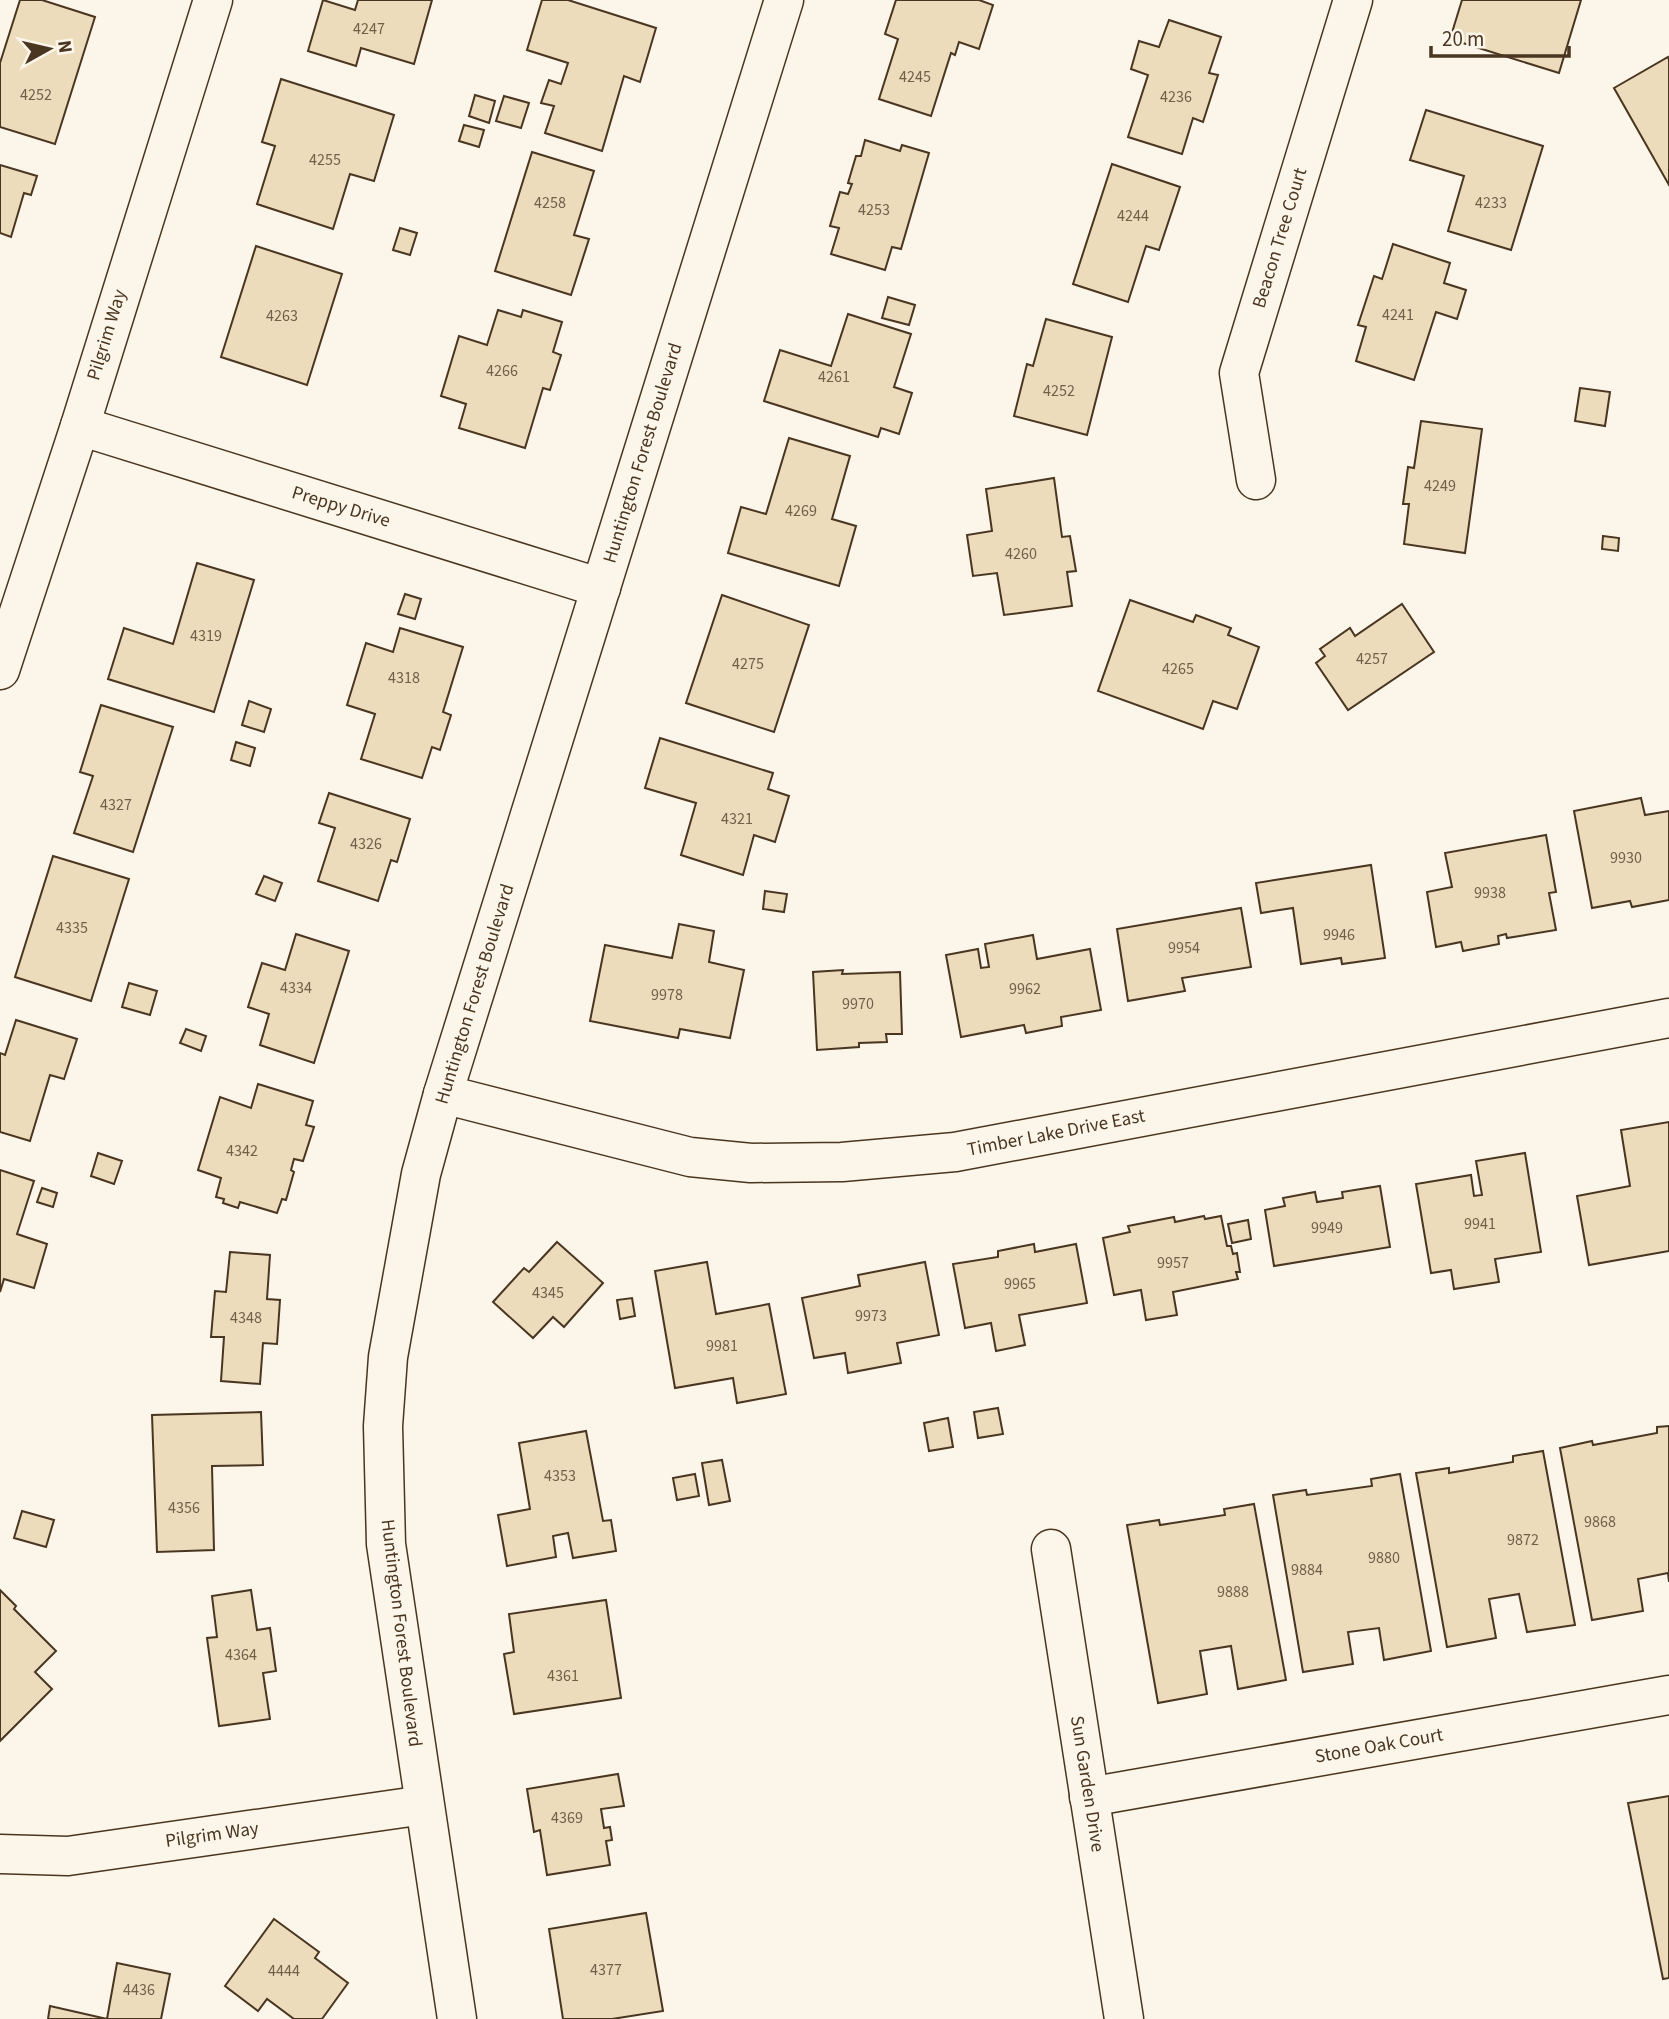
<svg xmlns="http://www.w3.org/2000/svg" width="1669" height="2019" font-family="'Source Sans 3',sans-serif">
<rect width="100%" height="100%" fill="#fbf6e9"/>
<!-- building -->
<g fill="#ecdcbc" stroke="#4a3520" stroke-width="2">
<path d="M20,0h22l53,17 -40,127 -55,-17v-64z"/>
<path d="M323,0l32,10 3,-10h74l-18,64 -53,-16 -5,18 -48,-15z"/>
<path d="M542,0h26l88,28 -16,54 -16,-6 -22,75 -57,-18 9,-27 -13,-3 8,-23 12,4 7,-21 -41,-13z"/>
<path d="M896,0h83l14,5 -14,44 -20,-7 -4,13 -4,-2 -20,63 -52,-17 19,-60 -13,-5z"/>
<path d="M1462,0h119l-22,73 -109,-34z"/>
<path d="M1169,20l52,17 -12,36 9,2 -15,47 -10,-4 -11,36 -54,-17 20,-62 -17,-6 8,-28 20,6z"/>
<path d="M1668,57l1,3v125l-55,-97z"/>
<path d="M281,79l113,36 -20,66 -24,-7 -17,55 -76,-25 18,-58 -13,-4z"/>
<path d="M475,95l20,6 -6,22 -20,-7z"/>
<path d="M504,96l25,7 -8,25 -25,-7z"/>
<path d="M1426,110l117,36 -32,104 -63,-19 16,-55 -54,-16z"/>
<path d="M464,125l20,5 -5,17 -20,-6z"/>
<path d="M865,140l35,11 2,-6 27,8 -28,96 -9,-2 -7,23 -54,-16 8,-26 -9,-2 10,-34 8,2 4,-10 -4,-1 8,-27h5z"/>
<path d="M532,152l62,19 -20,64 15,4 -18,56 -76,-24z"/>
<path d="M1112,164l68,23 -21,63 -13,-4 -18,56 -55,-18z"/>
<path d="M0,165l37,11 -6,19 -7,-2 -13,44 -11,-4z"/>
<path d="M400,228l17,5 -7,22 -17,-5z"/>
<path d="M1393,244l57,19 -6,20 22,7 -9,29 -21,-7 -22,68 -58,-19 10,-34 -8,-2 16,-49 8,3z"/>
<path d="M256,246l86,28 -35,111 -86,-28z"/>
<path d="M888,297l27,8 -6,20 -27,-7z"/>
<path d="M498,310l23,7 2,-7 39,12 -9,30 8,3 -11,35 -7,-2 -18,60 -66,-20 7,-24 -25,-8 18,-60 28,9z"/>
<path d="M848,314l63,20 -17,53 18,6 -13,41 -18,-6 -3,9 -114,-36 16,-51 51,16z"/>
<path d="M1046,319l66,18 -25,98 -73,-19 13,-52 6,2z"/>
<path d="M1580,388l30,4 -5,34 -30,-5z"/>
<path d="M1421,421l61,8 -17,124 -61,-9 5,-40h-6l5,-37 6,1z"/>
<path d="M789,438l61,18 -18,63 24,7 -17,60 -111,-33 13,-46 25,7z"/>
<path d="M1054,478l8,59 8,-1 6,35 -9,1 5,34 -68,9 -7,-42 -24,3 -6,-41 25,-4 -6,-42z"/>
<path d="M1603,536l16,2 -1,13 -16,-2z"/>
<path d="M197,563l57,17 -40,132 -106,-33 16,-51 49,16z"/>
<path d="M405,594l16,5 -6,20 -17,-5z"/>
<path d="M722,595l87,30 -35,107 -88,-29z"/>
<path d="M1130,600l63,22 3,-7 35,13 -3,7 31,12 -22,62 -24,-8 -10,28 -105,-38z"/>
<path d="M1402,604l32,48 -86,58 -32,-47 9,-7 -5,-7 30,-21 5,8z"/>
<path d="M400,628l63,19 -20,65 8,3 -11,35 -8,-3 -10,31 -61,-19 14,-45 -28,-9 19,-62 27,9z"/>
<path d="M249,701l22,8 -7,23 -22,-7z"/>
<path d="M101,705l72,22 -40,125 -59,-19 19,-57 -13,-4z"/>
<path d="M660,738l113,35 -5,16 21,7 -14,46 -21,-7 -11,40 -62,-20 15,-52 -51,-15z"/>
<path d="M236,742l19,6 -5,18 -19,-6z"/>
<path d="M329,793l81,26 -13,43 -6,-2 -13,41 -60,-20 17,-53 -16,-5z"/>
<path d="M1641,798l4,17 24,-4v89l-37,7 -2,-6 -38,7 -18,-97z"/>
<path d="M1546,835l10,57 -7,1 7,37 -49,8 -1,-4 -8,2 1,8 -36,7 -2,-9 -25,5 -9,-55 25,-5 -7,-34z"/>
<path d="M53,856l76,23 -38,122 -76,-24z"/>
<path d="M1371,865l14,93 -43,6 -1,-6 -40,6 -8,-56 -32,5 -5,-30z"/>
<path d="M264,876l18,7 -7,18 -19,-7z"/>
<path d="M765,891l22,3 -3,18 -21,-3z"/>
<path d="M1241,908l10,59 -69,11 3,13 -57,10 -11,-72z"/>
<path d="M679,924l35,7 -5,31 35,8 -14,68 -50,-9 -2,9 -88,-17 15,-76 67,13z"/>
<path d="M296,934l53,17 -35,112 -54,-18 9,-31 -21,-7 14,-44 23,7z"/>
<path d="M1033,935l4,24 53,-10 11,61 -40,7 1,9 -36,7 -2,-8 -63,12 -15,-82 32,-6 3,19 8,-1 -4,-23z"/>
<path d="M843,970l-1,4 58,-2 2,62h-16l1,8 -28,1v4l-42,3 -4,-78z"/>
<path d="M129,983l28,8 -7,24 -28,-8z"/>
<path d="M16,1020l61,19 -13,40 -14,-4 -20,66 -30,-9v-79l5,2z"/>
<path d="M186,1029l20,7 -5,15 -21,-8z"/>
<path d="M258,1084l55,17 -7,24 8,2 -11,34 -9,-2 -3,11 3,2 -8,28 -4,-1 -5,14 -37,-11 -2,6 -15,-5 1,-4 -8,-2 5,-19 -23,-8 22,-73 31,11z"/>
<path d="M1669,1122v129l-80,14 -12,-69 53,-10 -9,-56z"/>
<path d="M98,1153l24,8 -8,23 -23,-8z"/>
<path d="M1525,1153l16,99 -46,7 4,23 -45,7 -3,-19 -20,3 -15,-89 55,-9 3,21 8,-1 -6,-34z"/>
<path d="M0,1170l34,11 -17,53 30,10 -13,44 -30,-9 -4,13z"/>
<path d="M1380,1186l10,61 -116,19 -9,-56 20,-4 -2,-8 32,-6 2,10 26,-4 -1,-6z"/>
<path d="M42,1188l15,5 -4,14 -16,-5z"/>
<path d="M1204,1216l1,3 16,-3 6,30h4l2,8 4,-1 3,19h-4l2,7 -65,13 4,23 -31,5 -5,-30 -27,5 -11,-57 27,-6 -2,-6 46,-9 1,5z"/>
<path d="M1248,1220l3,19 -19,4 -4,-19z"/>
<path d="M557,1242l46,41 -39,44 -11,-10 -20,21 -40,-36 31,-34 5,4z"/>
<path d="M1034,1244l1,8 41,-8 11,59 -68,12 6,30 -29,6 -5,-28 -26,5 -12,-64 45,-7v-6z"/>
<path d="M230,1252l40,3 -3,44 13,1 -3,44 -14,-1 -3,41 -39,-3 3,-44h-13l4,-46 11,1z"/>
<path d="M707,1262l9,52 53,-10 17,90 -49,9 -4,-25 -58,10 -20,-117z"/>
<path d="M925,1262l14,73 -42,8 4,20 -53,10 -3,-20 -31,5 -12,-60 58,-12 -2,-11z"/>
<path d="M632,1298l3,18 -15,3 -3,-19z"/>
<path d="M998,1408l5,26 -25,4 -4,-26z"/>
<path d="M261,1412l2,53 -51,1 2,84 -57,2 -5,-137z"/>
<path d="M948,1418l5,29 -24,4 -5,-28z"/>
<path d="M1669,1426v156l-1,-9 -30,6 5,32 -51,9 -32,-172 32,-7 1,4 64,-12v-6z"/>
<path d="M586,1431l17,90 8,-1 5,31 -43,7 -5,-25 -15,3 3,21 -49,9 -9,-51 32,-6 -11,-66z"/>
<path d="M1543,1451l32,174 -48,7 -8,-38 -30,5 7,39 -49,9 -31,-174 33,-5v5l64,-11v-6z"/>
<path d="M722,1460l8,41 -21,4 -7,-42z"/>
<path d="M695,1474l4,22 -22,4 -4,-22z"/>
<path d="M1400,1474l31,177 -47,9 -5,-32 -31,4 5,32 -50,8 -30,-177 33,-5 1,5 65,-9 -1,-7z"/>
<path d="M1254,1504l32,176 -48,9 -7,-43 -31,5 7,43 -49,9 -31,-178 32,-5 1,5 65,-10 -1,-6z"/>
<path d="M22,1511l32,9 -8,27 -32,-9z"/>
<path d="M0,1590l16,16 -2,3 42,42 -21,21 17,17 -52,52z"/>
<path d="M251,1590l6,40 13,-2 6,43 -13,2 7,46 -51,7 -12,-88 10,-1 -5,-41z"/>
<path d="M606,1600l15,98 -107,16 -10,-60 10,-2 -5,-38z"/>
<path d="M618,1774l6,32 -23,3 3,19 6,-1 2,13 -6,1 4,24 -63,10 -7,-45 -6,2 -7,-43z"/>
<path d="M1669,1796v182l-6,1 -35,-176z"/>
<path d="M646,1913l17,98 -51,8h-49l-14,-90z"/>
<path d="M274,1919l45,33 -4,6 33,25 -26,36h-28l-27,-20 -9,12 -33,-25z"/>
<path d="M117,1963l53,11 -9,45h-113l2,-13 57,13z"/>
</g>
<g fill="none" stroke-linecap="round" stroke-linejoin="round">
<!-- street casing -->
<g stroke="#4a3520" stroke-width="41">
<g id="street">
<path d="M80,426l521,162"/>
<path d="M1256,480l-17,-107 114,-373"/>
<path d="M0,670l80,-244 133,-426"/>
<path d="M443,1094l247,63 61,6 91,-1 113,-10 714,-134"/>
<path d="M1051,1549l73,470"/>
<path d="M1089,1797l580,-102"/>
<path d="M0,1854l68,2 356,-51"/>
<path d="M457,2019l-71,-475 -3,-118 5,-69 33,-183 22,-80 341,-1094"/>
</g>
</g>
<!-- street -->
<use href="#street" stroke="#fbf6e9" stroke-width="38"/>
</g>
<g text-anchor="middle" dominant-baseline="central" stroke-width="5" stroke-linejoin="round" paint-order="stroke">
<!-- number labels -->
<g font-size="16" fill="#725f47">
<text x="369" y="29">4247</text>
<text x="915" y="77">4245</text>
<text x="36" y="95">4252</text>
<text x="1176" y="97">4236</text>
<text x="325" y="160">4255</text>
<text x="550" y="203">4258</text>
<text x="1491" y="203">4233</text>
<text x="874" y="210">4253</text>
<text x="1133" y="216">4244</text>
<text x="1398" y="315">4241</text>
<text x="282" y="316">4263</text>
<text x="502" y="371">4266</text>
<text x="834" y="377">4261</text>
<text x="1059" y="391">4252</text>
<text x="1440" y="486">4249</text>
<text x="801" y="511">4269</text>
<text x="1021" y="554">4260</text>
<text x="206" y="636">4319</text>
<text x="1372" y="659">4257</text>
<text x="748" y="664">4275</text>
<text x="1178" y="669">4265</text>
<text x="404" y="678">4318</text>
<text x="116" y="805">4327</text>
<text x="737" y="819">4321</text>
<text x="366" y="844">4326</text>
<text x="1626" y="858">9930</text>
<text x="1490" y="893">9938</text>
<text x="72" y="928">4335</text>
<text x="1339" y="935">9946</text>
<text x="1184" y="948">9954</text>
<text x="296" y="988">4334</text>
<text x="1025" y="989">9962</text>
<text x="667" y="995">9978</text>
<text x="858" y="1004">9970</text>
<text x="242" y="1151">4342</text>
<text x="1480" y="1224">9941</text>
<text x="1327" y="1228">9949</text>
<text x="1173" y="1263">9957</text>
<text x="1020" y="1284">9965</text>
<text x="548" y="1293">4345</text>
<text x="871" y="1316">9973</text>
<text x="246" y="1318">4348</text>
<text x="722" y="1346">9981</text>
<text x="560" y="1476">4353</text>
<text x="184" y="1508">4356</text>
<text x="1600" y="1522">9868</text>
<text x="1523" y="1540">9872</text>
<text x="1384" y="1558">9880</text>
<text x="1307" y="1570">9884</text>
<text x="1233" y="1592">9888</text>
<text x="241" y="1655">4364</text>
<text x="563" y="1676">4361</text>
<text x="567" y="1818">4369</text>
<text x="606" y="1970">4377</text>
<text x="284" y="1971">4444</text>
<text x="139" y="1990">4436</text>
</g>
<!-- street labels -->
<g font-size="19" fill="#4a3520" stroke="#fbf6e9">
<text transform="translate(1280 238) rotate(-73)">Beacon Tree Court</text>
<text transform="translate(107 335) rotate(-73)">Pilgrim Way</text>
<text transform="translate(643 453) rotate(-73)">Huntington Forest Boulevard</text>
<text transform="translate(341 507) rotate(17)">Preppy Drive</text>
<text transform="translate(475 994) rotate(-73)">Huntington Forest Boulevard</text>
<text transform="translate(1056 1133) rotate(-11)">Timber Lake Drive East</text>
<text transform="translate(401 1633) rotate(83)">Huntington Forest Boulevard</text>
<text transform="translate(1379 1746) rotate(-10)">Stone Oak Court</text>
<text transform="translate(1087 1784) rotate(81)">Sun Garden Drive</text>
<text transform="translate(212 1835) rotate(-8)">Pilgrim Way</text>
</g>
</g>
<!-- north arrow -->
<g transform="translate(49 49) rotate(82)" stroke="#fbf6e9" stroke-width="5" paint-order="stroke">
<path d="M0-5L12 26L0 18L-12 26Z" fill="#4a3520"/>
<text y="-10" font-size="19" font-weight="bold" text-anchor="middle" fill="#4a3520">N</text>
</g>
<!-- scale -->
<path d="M1431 46v10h138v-10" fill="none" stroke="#4a3520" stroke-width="3.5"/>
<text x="1442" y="46" font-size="21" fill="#4a3520" stroke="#fbf6e9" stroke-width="5" paint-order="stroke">20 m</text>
</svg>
